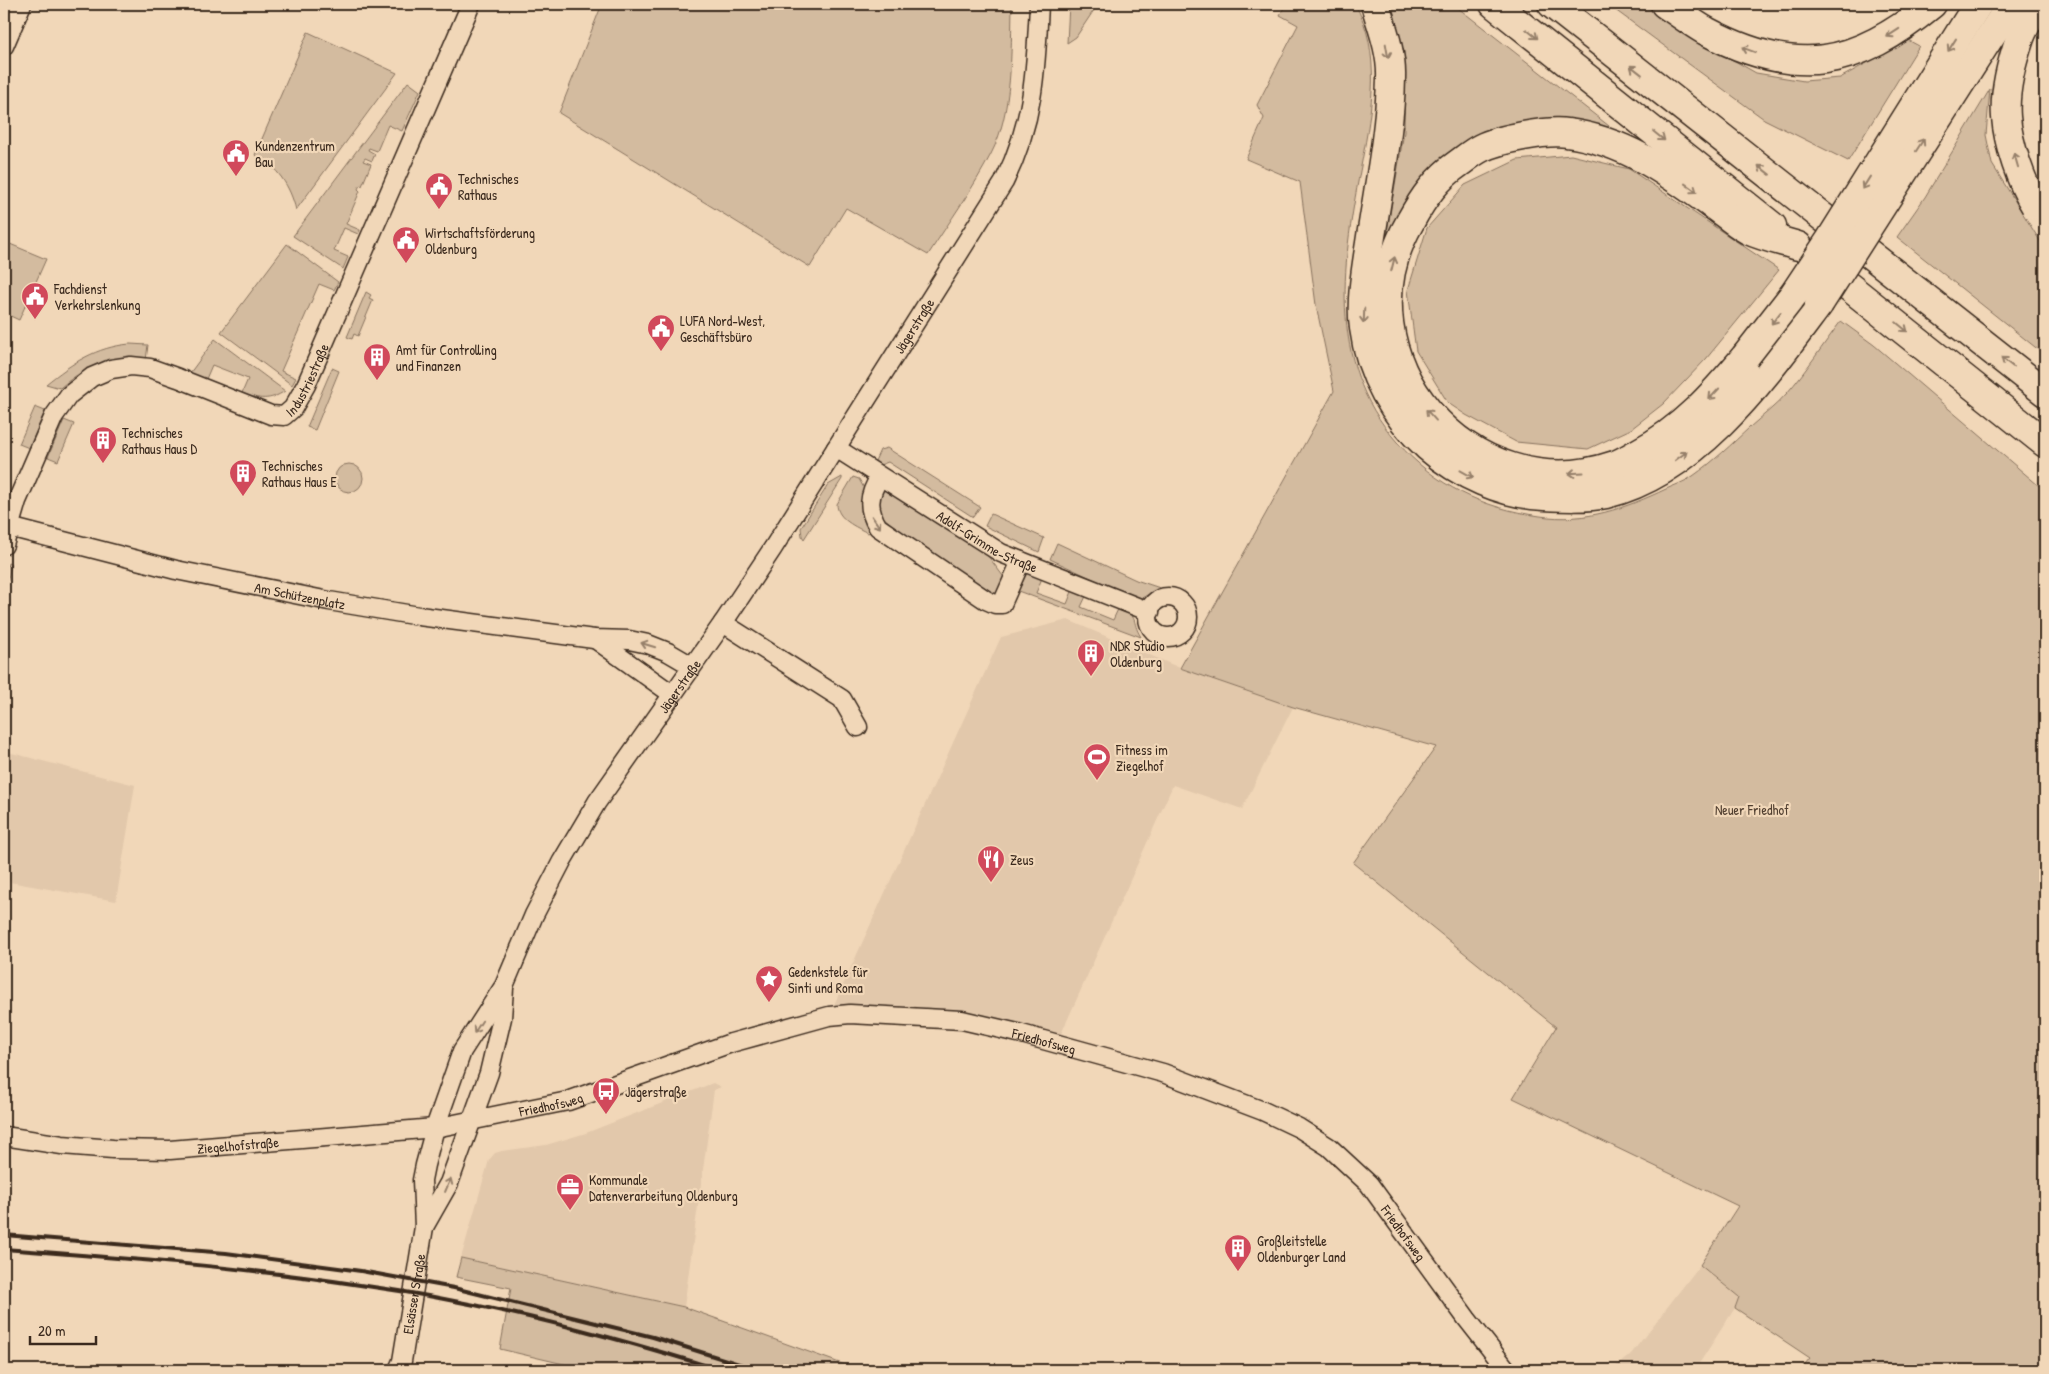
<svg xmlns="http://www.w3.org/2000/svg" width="2049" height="1374" font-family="'Patrick Hand',sans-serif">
<rect width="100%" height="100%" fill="#f1d7b8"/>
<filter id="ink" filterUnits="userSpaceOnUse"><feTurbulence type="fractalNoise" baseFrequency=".02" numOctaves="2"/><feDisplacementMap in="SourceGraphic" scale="10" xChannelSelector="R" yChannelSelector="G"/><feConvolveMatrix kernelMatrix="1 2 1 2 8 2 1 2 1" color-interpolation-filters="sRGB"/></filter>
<g filter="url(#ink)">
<!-- built -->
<g fill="#e2c8ab">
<path d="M1068,620l112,48 113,39 -51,102 -69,-24 -116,258 -95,-23 -133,-4 172,-379z"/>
<path d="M4,751l131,34 -19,116 -112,-20z"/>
<path d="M713,1083l8,4 -7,3 -30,217 -223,-49 28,-98 6,-7 7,-2 44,-6 40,-12z"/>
<path d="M1700,1265l39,32 -4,11 -40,62h-83l19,-16z"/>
</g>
<!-- green -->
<g fill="#d3bb9f" stroke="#87725e">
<path d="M602,4h410c-1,47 1,108 -21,150 -18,35 -42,68 -63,101l-82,-47 -36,59 -251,-154z"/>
<path d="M1069,4h29l-22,33 -9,6z"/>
<path d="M1286,4h69c27,48 17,105 7,157 -19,98 -37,199 35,281 39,44 85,66 143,74 45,7 86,-8 126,-27 9,-4 19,-7 27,-13 20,-14 39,-32 57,-49 12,-11 26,-21 37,-34 19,-22 36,-48 54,-72l33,24 171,146v879h-245l10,-12 -75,-50 4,-11 -39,-32 38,-59 -225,-108 43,-71 -203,-164 83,-116 -143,-40 -113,-39 154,-277 -18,-86 -16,-123 -54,-23 18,-41 -7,-13 41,-80 -18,-10z"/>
<path d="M1392,4h61l156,122 -3,4 -48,-12 -49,8 -82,47 -33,49 -11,33 21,-123 1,-69z"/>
<path d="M1607,4h35l49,32 65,37 48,8 36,-3 68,-38 11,6 -71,115 -84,-42z"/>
<path d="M308,32l89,41 -101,137c-6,-24 -18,-43 -41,-55z"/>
<path d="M408,82l12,9 -18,40 -14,-6 -11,26 -8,-3 -1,2 7,4 -3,7 -7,-3 -2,3 8,3 -9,22 -2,-1 -2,4 2,2 -14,33 14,6 -2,4 -14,-6 -10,23 14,6 -5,12 -50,-33z"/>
<path d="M1990,89l-4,46 6,29 53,85v106l-148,-118 28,-40z"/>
<path d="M1571,155l58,14 150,101 -73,89 -43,45 -32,25 -43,20 -72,-7 -50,-27 -18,-12 -32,-52 -8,-61 19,-62 38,-43 52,-25z"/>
<path d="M10,244l36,15 -27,61 -15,-7v-54z"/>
<path d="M287,244l51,38 -4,8 -15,-6 -38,87 15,7 -4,7 -71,-53z"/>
<path d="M366,292l5,3 -2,3 4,2 -15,36 -4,-2 -2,5 -5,-2z"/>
<path d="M215,339l70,52c-15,10 -26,9 -43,2l6,-14 -36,-14 -6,14 -16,-6z"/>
<path d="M130,344l18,1 -2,15c-38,0 -57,3 -86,28l-14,-4c26,-21 50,-37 84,-40z"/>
<path d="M332,368l7,3 -24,59 -8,-3z"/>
<path d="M35,407l10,4 -16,37 -10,-4z"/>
<path d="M64,420l10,4 -16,37 -10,-4z"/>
<path d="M887,448l93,59 -7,10 -85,-55 -8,3 -5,-4 5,-11z"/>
<circle cx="349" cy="478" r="14"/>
<path d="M842,477v2l-38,60 -2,-3 -1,-8 27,-43z"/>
<path d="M853,477l6,2 6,11 6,41 -3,2c-12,-6 -31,-14 -31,-29z"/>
<path d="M885,490l57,37 43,25 21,28 -11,18 -76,-51 -42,-35 4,-21z"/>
<path d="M991,514l53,24 -5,14 -54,-26z"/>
<path d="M1057,543l79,37 24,8 -20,11 -6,-1 -84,-39z"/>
<path d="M8,563l3,1 -7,35v-18z"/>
<path d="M1028,571l14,7 -6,15 31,11 6,-15 14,5 -6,13 32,13 6,-13c22,12 11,12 22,30l-123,-46z"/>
<path d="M461,1258l223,49 175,63h-270l-89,-21 11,-61 -55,-11z"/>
</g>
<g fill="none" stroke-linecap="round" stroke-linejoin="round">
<!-- minor casing -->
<g stroke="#3b2a1e" stroke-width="21">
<g id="minor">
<path d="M4,46l18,-42"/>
<path id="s1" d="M836,448l165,105 149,59"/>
<path d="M880,477c-12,18 -13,32 -2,50l108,73 9,4h7l19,-43"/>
<path id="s2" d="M9,527l167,43 153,31 90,15 175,23 35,1 19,4 20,8 24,14"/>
<path id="s3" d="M4,545l13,-44 37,-85 15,-21 23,-18 19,-8 20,-3 19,2 28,10 93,37 13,1 9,-8 13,-23 165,-381"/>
<circle cx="1168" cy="617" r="20"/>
<path d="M723,623l119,76 16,28"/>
<path d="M595,639l77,55"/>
<path id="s4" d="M4,1136l58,9 51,4 57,1 265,-22 133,-27 163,-58 98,-27 21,-2 112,6 56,13 145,40 100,38 36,17 30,19 40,37 98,135 40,51"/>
<path d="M424,1227l25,-44 40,-110 13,-55 2,-30"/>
<path id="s5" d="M398,1370l4,-9 22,-134 -2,-47 3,-15 10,-37 27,-77 42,-65 30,-71 28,-54 35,-59 126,-179 50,-75 231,-366c30,-61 32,-112 35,-178"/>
</g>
</g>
<!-- motorway casing -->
<g stroke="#3b2a1e" stroke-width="31">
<g id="motorway">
<path d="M1375,4c7,23 17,49 16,74 -1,55 -13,111 -21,165 -4,26 -10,59 -6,85 6,46 30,88 64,119 32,28 74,47 116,49 21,1 42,2 62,-2 93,-23 159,-118 213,-190"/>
<path d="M1494,4l278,222"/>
<path d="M1552,4l493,388"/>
<path d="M1665,4c14,9 27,19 41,27 90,48 150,36 226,-27"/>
<path d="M1818,262l227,181"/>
<path d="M1745,357c-31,37 -63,73 -107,96 -7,4 -15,9 -23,12 -145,50 -282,-109 -205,-243 13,-24 27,-44 49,-59 7,-5 14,-11 22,-15 18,-9 66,-18 86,-15 56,7 99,38 143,70 12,8 25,20 38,27 15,7 34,11 50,16"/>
</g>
</g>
<!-- minor -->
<use href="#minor" stroke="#f1d7b8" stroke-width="18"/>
<!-- motorway -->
<use href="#motorway" stroke="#f1d7b8" stroke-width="28"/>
<!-- rail -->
<g stroke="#3b2a1e" stroke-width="4">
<path d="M4,1235l222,18 135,18 93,17 199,49 105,33"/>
<path d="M4,1249c119,9 238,18 356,36 122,17 243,48 360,85"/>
</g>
<!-- motorway-bridge casing -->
<g stroke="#3b2a1e" stroke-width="31" stroke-linecap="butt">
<g id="motorway-bridge">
<path d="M2035,205c-14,-23 -27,-61 -29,-88 -2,-24 6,-56 14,-79 4,-12 12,-23 18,-34"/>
<path d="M1819,304l192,-300"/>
<path d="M1745,357l49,-63 36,-54 148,-236"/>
</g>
</g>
<!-- motorway-bridge -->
<use href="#motorway-bridge" stroke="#f1d7b8" stroke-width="28"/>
</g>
<!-- one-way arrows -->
<defs><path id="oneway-shaft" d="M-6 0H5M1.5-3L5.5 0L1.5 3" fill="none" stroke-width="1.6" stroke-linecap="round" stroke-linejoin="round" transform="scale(1.25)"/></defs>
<g stroke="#96806b">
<use href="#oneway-shaft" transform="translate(1893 33) rotate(147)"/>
<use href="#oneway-shaft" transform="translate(1532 34) rotate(39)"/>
<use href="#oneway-shaft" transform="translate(1952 45) rotate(122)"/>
<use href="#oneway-shaft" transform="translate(1749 50) rotate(-160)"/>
<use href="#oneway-shaft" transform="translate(1387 51) rotate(80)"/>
<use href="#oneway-shaft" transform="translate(1636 70) rotate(-142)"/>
<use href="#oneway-shaft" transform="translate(1659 136) rotate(39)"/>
<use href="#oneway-shaft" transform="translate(1920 145) rotate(-57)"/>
<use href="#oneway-shaft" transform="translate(2016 160) rotate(-106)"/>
<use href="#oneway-shaft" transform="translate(1764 170) rotate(-142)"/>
<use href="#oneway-shaft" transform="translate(1866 183) rotate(122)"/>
<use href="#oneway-shaft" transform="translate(1691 188) rotate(36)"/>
<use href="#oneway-shaft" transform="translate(1393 264) rotate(-76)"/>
<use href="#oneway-shaft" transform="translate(1364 316) rotate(92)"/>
<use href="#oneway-shaft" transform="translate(1776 318) rotate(128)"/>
<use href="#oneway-shaft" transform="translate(1902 327) rotate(39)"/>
<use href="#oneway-shaft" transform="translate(2007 362) rotate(-142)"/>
<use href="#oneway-shaft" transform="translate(1714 394) rotate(133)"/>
<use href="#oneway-shaft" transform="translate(1431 415) rotate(-132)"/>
<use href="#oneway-shaft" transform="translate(1681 456) rotate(-37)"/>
<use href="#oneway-shaft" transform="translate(1576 473) rotate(177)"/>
<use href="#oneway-shaft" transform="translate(1467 474) rotate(29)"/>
<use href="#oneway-shaft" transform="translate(876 522) rotate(55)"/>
<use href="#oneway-shaft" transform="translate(648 645) rotate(-163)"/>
<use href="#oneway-shaft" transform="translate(478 1027) rotate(123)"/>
<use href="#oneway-shaft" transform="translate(448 1185) rotate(-67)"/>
</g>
</g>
<!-- icons -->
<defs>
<g id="civic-pin" transform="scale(1.4375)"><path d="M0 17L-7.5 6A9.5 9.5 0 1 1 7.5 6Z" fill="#d1495b" stroke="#f1d7b8"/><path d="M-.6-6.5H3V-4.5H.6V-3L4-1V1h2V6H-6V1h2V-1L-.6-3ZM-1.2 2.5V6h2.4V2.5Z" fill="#fff"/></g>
<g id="building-pin" transform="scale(1.4375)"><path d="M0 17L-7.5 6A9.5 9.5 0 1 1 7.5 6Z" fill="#d1495b" stroke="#f1d7b8"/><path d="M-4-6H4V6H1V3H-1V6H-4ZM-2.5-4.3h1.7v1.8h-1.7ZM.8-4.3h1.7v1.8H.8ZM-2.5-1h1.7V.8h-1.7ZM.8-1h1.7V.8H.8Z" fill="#fff"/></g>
<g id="stadium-pin" transform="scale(1.4375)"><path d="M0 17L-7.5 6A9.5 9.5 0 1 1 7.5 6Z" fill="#d1495b" stroke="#f1d7b8"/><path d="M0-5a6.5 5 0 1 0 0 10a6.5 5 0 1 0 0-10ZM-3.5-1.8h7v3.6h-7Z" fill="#fff"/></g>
<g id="restaurant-pin" transform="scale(1.4375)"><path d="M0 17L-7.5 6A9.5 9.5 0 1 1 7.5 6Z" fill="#d1495b" stroke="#f1d7b8"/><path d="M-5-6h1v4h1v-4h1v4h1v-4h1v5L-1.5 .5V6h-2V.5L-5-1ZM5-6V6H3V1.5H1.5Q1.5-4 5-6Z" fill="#fff"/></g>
<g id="sight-pin" transform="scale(1.4375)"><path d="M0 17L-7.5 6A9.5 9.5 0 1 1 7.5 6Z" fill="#d1495b" stroke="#f1d7b8"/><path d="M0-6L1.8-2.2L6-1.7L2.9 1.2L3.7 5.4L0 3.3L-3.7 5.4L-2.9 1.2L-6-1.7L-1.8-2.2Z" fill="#fff"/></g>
<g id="bus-pin" transform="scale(1.4375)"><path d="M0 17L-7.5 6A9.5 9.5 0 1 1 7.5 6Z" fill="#d1495b" stroke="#f1d7b8"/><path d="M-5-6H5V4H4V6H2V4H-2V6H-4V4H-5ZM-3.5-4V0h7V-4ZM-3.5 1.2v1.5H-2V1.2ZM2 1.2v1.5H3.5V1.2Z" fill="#fff"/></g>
<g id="office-pin" transform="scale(1.4375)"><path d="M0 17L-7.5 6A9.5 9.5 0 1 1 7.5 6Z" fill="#d1495b" stroke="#f1d7b8"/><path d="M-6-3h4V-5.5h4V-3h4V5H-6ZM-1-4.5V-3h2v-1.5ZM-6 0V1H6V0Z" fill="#fff"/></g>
</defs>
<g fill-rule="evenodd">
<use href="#civic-pin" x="236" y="153"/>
<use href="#civic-pin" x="439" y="186"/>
<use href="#civic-pin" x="406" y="240"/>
<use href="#civic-pin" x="35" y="296"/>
<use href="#civic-pin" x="661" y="328"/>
<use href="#building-pin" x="377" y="357"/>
<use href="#building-pin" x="103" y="440"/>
<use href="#building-pin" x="243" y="473"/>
<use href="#building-pin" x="1091" y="653"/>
<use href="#stadium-pin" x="1097" y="757"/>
<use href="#restaurant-pin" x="991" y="859"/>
<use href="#sight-pin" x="769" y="979"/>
<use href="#bus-pin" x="606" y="1091"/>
<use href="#office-pin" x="570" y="1187"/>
<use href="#building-pin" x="1238" y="1248"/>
</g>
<g text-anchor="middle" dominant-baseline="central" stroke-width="4.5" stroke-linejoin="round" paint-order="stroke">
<!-- poi labels -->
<g font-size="14" fill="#3b2a1e" stroke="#f1d7b8" text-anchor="start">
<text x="255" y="145">Kundenzentrum<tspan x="255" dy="16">Bau</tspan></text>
<text x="458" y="178">Technisches<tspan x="458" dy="16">Rathaus</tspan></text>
<text x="425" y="232">Wirtschaftsförderung<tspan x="425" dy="16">Oldenburg</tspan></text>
<text x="54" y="288">Fachdienst<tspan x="54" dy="16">Verkehrslenkung</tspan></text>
<text x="680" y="320">LUFA Nord-West,<tspan x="680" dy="16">Geschäftsbüro</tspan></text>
<text x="396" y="349">Amt für Controlling<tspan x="396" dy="16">und Finanzen</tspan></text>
<text x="122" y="432">Technisches<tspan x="122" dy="16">Rathaus Haus D</tspan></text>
<text x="262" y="465">Technisches<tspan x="262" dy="16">Rathaus Haus E</tspan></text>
<text x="1110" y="645">NDR Studio<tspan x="1110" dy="16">Oldenburg</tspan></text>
<text x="1116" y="749">Fitness im<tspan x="1116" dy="16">Ziegelhof</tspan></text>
<text x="1010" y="859">Zeus</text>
<text x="788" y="971">Gedenkstele für<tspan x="788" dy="16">Sinti und Roma</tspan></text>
<text x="625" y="1091">Jägerstraße</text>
<text x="589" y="1179">Kommunale<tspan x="589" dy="16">Datenverarbeitung Oldenburg</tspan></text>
<text x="1257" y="1240">Großleitstelle<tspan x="1257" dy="16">Oldenburger Land</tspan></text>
</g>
<!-- street labels -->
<g font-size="14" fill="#3b2a1e" stroke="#f1d7b8">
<text stroke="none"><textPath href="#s5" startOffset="1184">Jägerstraße</textPath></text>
<text stroke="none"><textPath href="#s3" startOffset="440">Industriestraße</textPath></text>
<text stroke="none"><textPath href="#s1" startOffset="178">Adolf-Grimme-Straße</textPath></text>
<text stroke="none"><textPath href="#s2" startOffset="299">Am Schützenplatz</textPath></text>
<text stroke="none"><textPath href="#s5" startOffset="754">Jägerstraße</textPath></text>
<text stroke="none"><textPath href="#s4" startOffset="1061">Friedhofsweg</textPath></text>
<text stroke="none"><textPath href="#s4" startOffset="551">Friedhofsweg</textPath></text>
<text stroke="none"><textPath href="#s4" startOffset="235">Ziegelhofstraße</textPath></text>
<text stroke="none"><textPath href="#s4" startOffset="1481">Friedhofsweg</textPath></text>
<text stroke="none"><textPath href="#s5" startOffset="78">Elsässer Straße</textPath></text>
</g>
<!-- park labels -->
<g font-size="14" fill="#524031" stroke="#f1d7b8">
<text x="1752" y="809">Neuer Friedhof</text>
</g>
</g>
<!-- margin -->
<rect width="2049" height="1374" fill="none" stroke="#f1d7b8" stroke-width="20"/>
<rect x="10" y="10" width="2029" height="1354" fill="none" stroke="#3b2a1e" stroke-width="2" filter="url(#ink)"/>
<!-- scale -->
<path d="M30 1336v8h66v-8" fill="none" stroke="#3b2a1e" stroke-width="2.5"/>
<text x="38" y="1336" font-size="15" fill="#3b2a1e" stroke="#f1d7b8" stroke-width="4" paint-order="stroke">20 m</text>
</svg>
